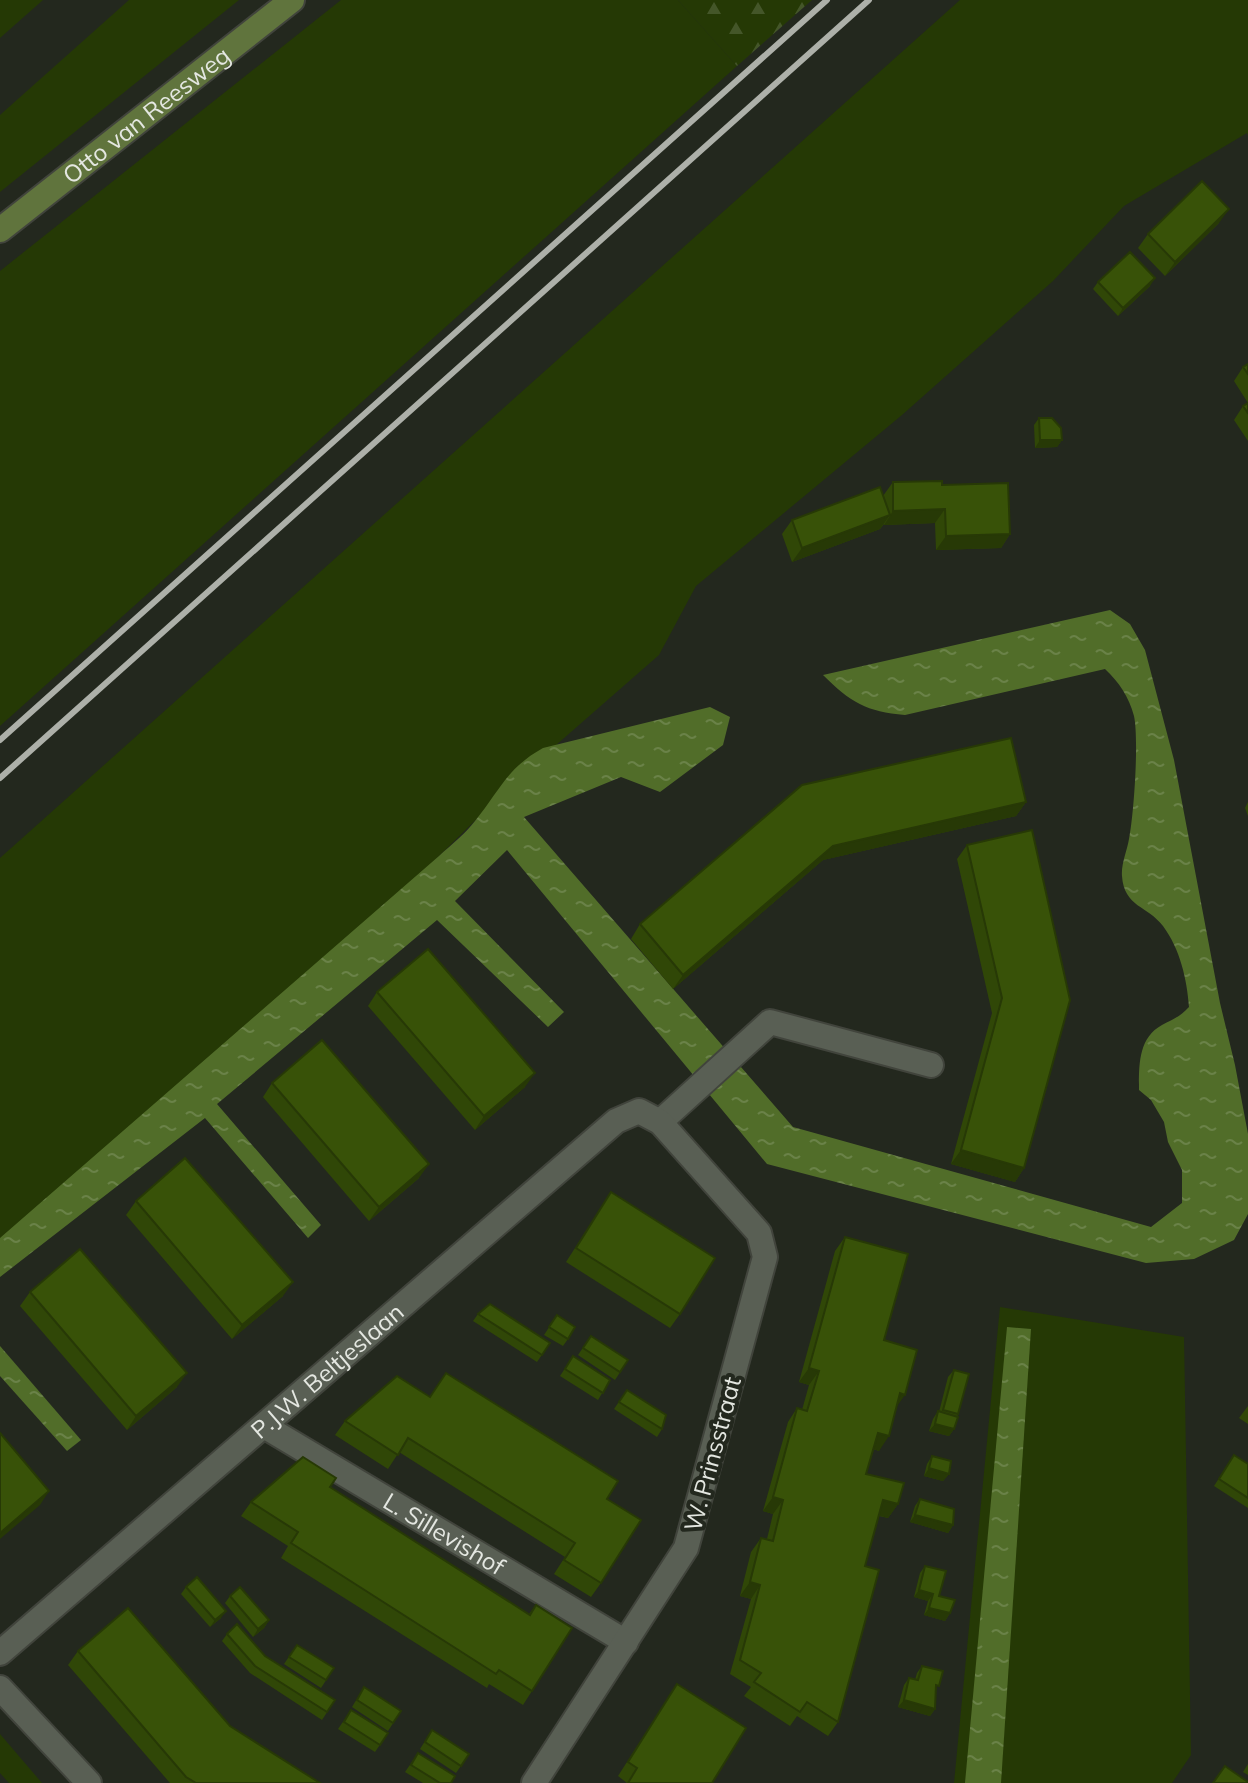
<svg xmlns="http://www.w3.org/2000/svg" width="1248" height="1783" font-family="Mulish,sans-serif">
<defs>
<pattern id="forest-firs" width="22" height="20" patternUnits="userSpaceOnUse" patternTransform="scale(2)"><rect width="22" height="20" fill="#253905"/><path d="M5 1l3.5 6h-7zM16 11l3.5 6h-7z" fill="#445629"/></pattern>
<pattern id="water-ripples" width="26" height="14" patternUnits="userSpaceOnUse" patternTransform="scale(2)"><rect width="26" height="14" fill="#516d29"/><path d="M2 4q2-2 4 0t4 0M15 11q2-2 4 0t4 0" fill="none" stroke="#6a8248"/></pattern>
</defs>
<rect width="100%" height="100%" fill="#23281e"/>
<!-- green -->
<g fill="#253905">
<path d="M0,0h43l-43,38z"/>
<path d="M129,0h110l-239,192v-77z"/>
<path d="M341,0h337l59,66 -737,660v-455z"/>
<path d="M960,0h288v136l-1,-3 -123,73 -71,75 -151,134 -206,171 -37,69 -144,126 -147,145 -368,325v-393z"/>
<path d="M1000,1307l184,30 7,418 -19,28h-218z"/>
<path d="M0,1734l42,49h-33l-9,-10z"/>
</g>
<!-- forest -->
<path fill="url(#forest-firs)" d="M678,0h134l-75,66z"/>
<!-- water -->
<g fill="url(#water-ripples)">
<path d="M1110,610l20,14 15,26 29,110 46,243 15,62 13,69v80l-14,26 -40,19 -48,4 -379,-99 -260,-314 -52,51 109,111 -16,15 -111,-107 -220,184 104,121 -13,13 -103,-120 -205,159v-39l439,-382c12,-11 26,-22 36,-35 25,-31 32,-53 68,-73l167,-41 20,10 -7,28 -63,47 -39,-15 -97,40 269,310 358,100 31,-24v-33l-14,-28 -4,-20 -13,-22 -12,-10c0,-24 -1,-52 23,-65 11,-6 18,-8 27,-18 -2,-28 -9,-58 -26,-81 -15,-20 -39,-19 -41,-50 -1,-12 5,-25 7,-37 5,-25 10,-100 5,-123 -5,-19 -15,-34 -29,-47l-200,46c-38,-3 -55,-13 -82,-40z"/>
<path d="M1007,1327l24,2 -30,454h-36z"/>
<path d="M0,1346l81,94 -14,11 -67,-75z"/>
</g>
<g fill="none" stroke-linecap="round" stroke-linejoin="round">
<!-- street casing -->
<g stroke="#41443c" stroke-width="28">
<g id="street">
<path d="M660,1122l110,-100 161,43"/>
<path id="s1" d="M264,1426l362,216"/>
<path id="s2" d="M0,1653l616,-532 23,-10 21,11 99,111 6,24 -79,291 -152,235"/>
<path d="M0,1688l89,95"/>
</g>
</g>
<!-- secondary casing -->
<g stroke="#41443c" stroke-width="28">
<g id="secondary">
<path id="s3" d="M0,230l292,-230"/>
</g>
</g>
<!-- street -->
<use href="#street" stroke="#595f54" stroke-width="24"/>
<!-- secondary -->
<use href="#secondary" stroke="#60743d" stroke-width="24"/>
<!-- rail -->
<g stroke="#adb0a9" stroke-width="6">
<path d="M0,740l827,-740"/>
<path d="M0,778l869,-778"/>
</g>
</g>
<!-- wall -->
<g fill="#304707">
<path d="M1219,223l-54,53 -27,-28 10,-14z"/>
<path d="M1098,282l52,4 -32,30 -25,-27z"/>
<path d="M1248,364v77l-14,-21 9,-14 5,-3 -14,-22 9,-14z"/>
<path d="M1039,418l23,22 -5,7 -22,1 -1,-23z"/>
<path d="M893,482l49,3 68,49 -9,14 -65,2 -1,-27 -51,2v-1l-4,5 -88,33 -10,-28 10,-14 91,-24z"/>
<path d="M802,785l224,17 -10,14 -193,44 -150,129 -42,-50 9,-15z"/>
<path d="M1248,802v14l-3,-8z"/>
<path d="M1032,830l-8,338 -9,14 -64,-18 41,-151 -35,-154 10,-14z"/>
<path d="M377,992l148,95 -50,43 -107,-124z"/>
<path d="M272,1083l147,95 -50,43 -106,-124z"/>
<path d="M611,1192l69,122 -10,14 -104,-66z"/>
<path d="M136,1201l147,95 -51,43 -106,-124z"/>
<path d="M845,1237l39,103 13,67 -18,44 -6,-2 -7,25 32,30 -10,14 -9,-2 -14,50 -27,156 -10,14 -31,-20 -7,10 -46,-30 7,-9 -21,-13 21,-75 -11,-3 11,-44 10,-14 6,1 6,-25 -10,-3 25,-89 9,-14 5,2 7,-25 -10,-3 36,-131z"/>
<path d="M30,1292l147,95 -50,43 -107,-124z"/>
<path d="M478,1314l72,29 -13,19 -64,-41z"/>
<path d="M557,1315l11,24 -5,7 -19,-11z"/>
<path d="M591,1336l37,24 -13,20 -37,-25z"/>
<path d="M573,1356l37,24 -12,20 -38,-24z"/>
<path d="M954,1370l4,44 -4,15 -5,7 -20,-5 4,-12 5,-8 1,1 9,-35z"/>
<path d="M627,1390l35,39 -5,8 -43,-28z"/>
<path d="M430,1397l177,102 -6,84 -10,14 -37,-23 11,-17 -166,-105 -11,17 -53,-34 10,-14z"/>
<path d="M1248,1406v18l-9,-6z"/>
<path d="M1234,1455l14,9v44l-34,-22z"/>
<path d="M932,1456l17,18 -6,7 -19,-5 3,-12z"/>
<path d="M330,1487l199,127 7,-9 -4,86 -9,14 -34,-21 -2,4 -206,-130 7,-12 -47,-30 10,-14z"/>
<path d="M920,1499l33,26 -5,8 -38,-11 5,-16z"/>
<path d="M925,1566l14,30 11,17 -5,8 -21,-6 4,-14 -14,-4 6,-24z"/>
<path d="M186,1587l35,31 -11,9 -29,-33z"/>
<path d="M230,1596l39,24 -5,8 -11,9 -28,-34z"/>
<path d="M227,1634l108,66 -13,20 -72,-47 -28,-32z"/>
<path d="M297,1645l37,23 -13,20 -37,-24z"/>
<path d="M78,1651l152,75 90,57h-150l-102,-118z"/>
<path d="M922,1666l13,26v17l-5,7 -32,-9 6,-22 5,-7 6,2 2,-7z"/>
<path d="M677,1684l35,99h-85l-9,-7z"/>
<path d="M364,1687l37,24 -13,20 -36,-24z"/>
<path d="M351,1710l37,23 -13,19 -37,-23z"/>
<path d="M432,1730l37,24 -13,19 -36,-24z"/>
<path d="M418,1753l33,30h-28l-18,-11z"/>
<path d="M1248,1764v11l-5,-3z"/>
</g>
<!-- shaded-wall -->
<g fill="#273906">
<path d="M1229,209l-10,14 -54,53 10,-14z"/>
<path d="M1155,278l-5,8 -32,30 5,-8z"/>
<path d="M1040,440h22l-5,7 -22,1z"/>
<path d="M945,509l-10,14 -51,2 9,-14z"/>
<path d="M890,515l-10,14 -88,33 10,-14z"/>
<path d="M1010,534l-9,14 -65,2 10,-14z"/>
<path d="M1026,802l-10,14 -193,44 -150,129 10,-14 150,-129z"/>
<path d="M535,1073l-10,14 -50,43 9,-14z"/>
<path d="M961,1150l63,18 -9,14 -64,-18z"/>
<path d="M429,1164l-10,14 -50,43 10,-14z"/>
<path d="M293,1282l-10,14 -51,43 10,-14z"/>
<path d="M809,1368l10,3 -10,14 -10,-3z"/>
<path d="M187,1373l-10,14 -50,43 9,-14z"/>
<path d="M900,1393l5,2 -10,14z"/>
<path d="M935,1424l19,5 -5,7 -20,-5z"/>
<path d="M878,1433l11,3 -10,15 -11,-4z"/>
<path d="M929,1468l20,6 -6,7 -19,-5z"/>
<path d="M49,1491l-9,14 -40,34v-6z"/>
<path d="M773,1497l10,3 -10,14 -10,-3z"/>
<path d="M883,1500l15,4 -10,14 -14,-4z"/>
<path d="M915,1515l38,10 -5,8 -38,-11z"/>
<path d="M750,1582l10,3 -9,14 -11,-3z"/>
<path d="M919,1590l14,4 -5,7 -14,-4z"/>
<path d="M929,1608l21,5 -5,8 -21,-6z"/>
<path d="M226,1611l-5,7 -11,9 5,-7z"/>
<path d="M269,1620l-5,8 -11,9 5,-8z"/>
<path d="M904,1700l31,9 -5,7 -32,-9z"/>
</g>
<!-- building -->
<g fill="#385208" stroke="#273906" stroke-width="2">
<path d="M1202,181l27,28 -54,53 -27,-28z"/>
<path d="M1130,252l25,26 -32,30 -25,-26z"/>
<path d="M1248,364v10l-5,-7z"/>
<path d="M1248,403v10l-5,-7z"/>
<path d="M1039,418h13l9,10 1,12h-22z"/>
<path d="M942,481v4l66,-2 2,51 -64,2 -1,-27 -52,2v-29z"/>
<path d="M880,487l10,28 -88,33 -10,-28z"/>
<path d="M1011,738l15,64 -193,44 -150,129 -43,-51 162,-139z"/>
<path d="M1032,830l38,170 -46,168 -63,-18 41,-152 -35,-153z"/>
<path d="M428,949l107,124 -51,43 -107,-124z"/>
<path d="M322,1040l107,124 -50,43 -107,-124z"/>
<path d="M185,1158l108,124 -51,43 -106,-124z"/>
<path d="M611,1192l104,66 -35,56 -104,-66z"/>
<path d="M845,1237l63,17 -24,86 33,10 -12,45 -5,-2 -11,43 -11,-3 -12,41 38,9 -6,21 -15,-4 -18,66 14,4 -41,152 -31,-20 -7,10 -46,-30 7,-9 -21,-13 20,-75 -10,-3 11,-44 12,3 10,-41 -10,-3 24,-89 10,3 12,-40 -10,-3z"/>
<path d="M80,1249l107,124 -51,43 -106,-124z"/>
<path d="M490,1304l60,39 -8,12 -64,-41z"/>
<path d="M557,1315l18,12 -7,12 -19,-12z"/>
<path d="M591,1336l37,24 -8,12 -37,-24z"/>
<path d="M573,1356l37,24 -7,13 -38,-24z"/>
<path d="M954,1370l15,4 -11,40 -15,-4z"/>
<path d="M446,1373l172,108 -11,18 34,21 -40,63 -37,-23 11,-17 -167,-105 -10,17 -53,-34 52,-45 33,21z"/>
<path d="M627,1390l39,25 -4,14 -43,-27z"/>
<path d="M938,1411l20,6 -4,12 -19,-5z"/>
<path d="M0,1433l49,58 -49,42z"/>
<path d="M1234,1455l14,9v34l-29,-19z"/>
<path d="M932,1456l19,5 -2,13 -20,-6z"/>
<path d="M303,1457l33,21 -6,9 200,128 6,-10 36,23 -40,63 -33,-21 -3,4 -205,-131 7,-11 -47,-30z"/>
<path d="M920,1499l34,10 -1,16 -38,-10z"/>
<path d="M925,1566l21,5 -7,25 16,4 -5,13 -21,-5 4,-14 -14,-4z"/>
<path d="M197,1577l29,34 -11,9 -29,-33z"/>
<path d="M240,1587l29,33 -11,9 -28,-33z"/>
<path d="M128,1608l102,118 90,57h-124l-10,-6 -108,-126z"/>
<path d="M237,1624l28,32 70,44 -8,12 -72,-46 -28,-32z"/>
<path d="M297,1645l37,23 -8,12 -37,-23z"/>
<path d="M922,1666l21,5 -4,15 -3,-1 -1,24 -31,-9 5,-22 9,2z"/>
<path d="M677,1684l69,44 -34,55h-84l9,-15 -9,-6z"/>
<path d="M364,1687l37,24 -8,12 -36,-23z"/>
<path d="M351,1710l37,23 -8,12 -36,-23z"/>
<path d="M432,1730l37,24 -8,12 -36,-24z"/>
<path d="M418,1753l37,23 -4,7h-11l-29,-18z"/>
<path d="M1225,1766l23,16v1h-35z"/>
</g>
<g text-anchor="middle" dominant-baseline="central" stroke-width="8" stroke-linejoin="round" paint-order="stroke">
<!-- street labels -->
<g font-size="24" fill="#e4e7e1" stroke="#23281e">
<text stroke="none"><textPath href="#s3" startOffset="186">Otto van Reesweg</textPath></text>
<text stroke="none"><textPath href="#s2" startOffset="432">P.J.W. Beltjeslaan</textPath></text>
<text transform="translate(712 1454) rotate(-75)">W. Prinsstraat</text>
<text stroke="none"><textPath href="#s1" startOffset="210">L. Sillevishof</textPath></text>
</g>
</g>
</svg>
